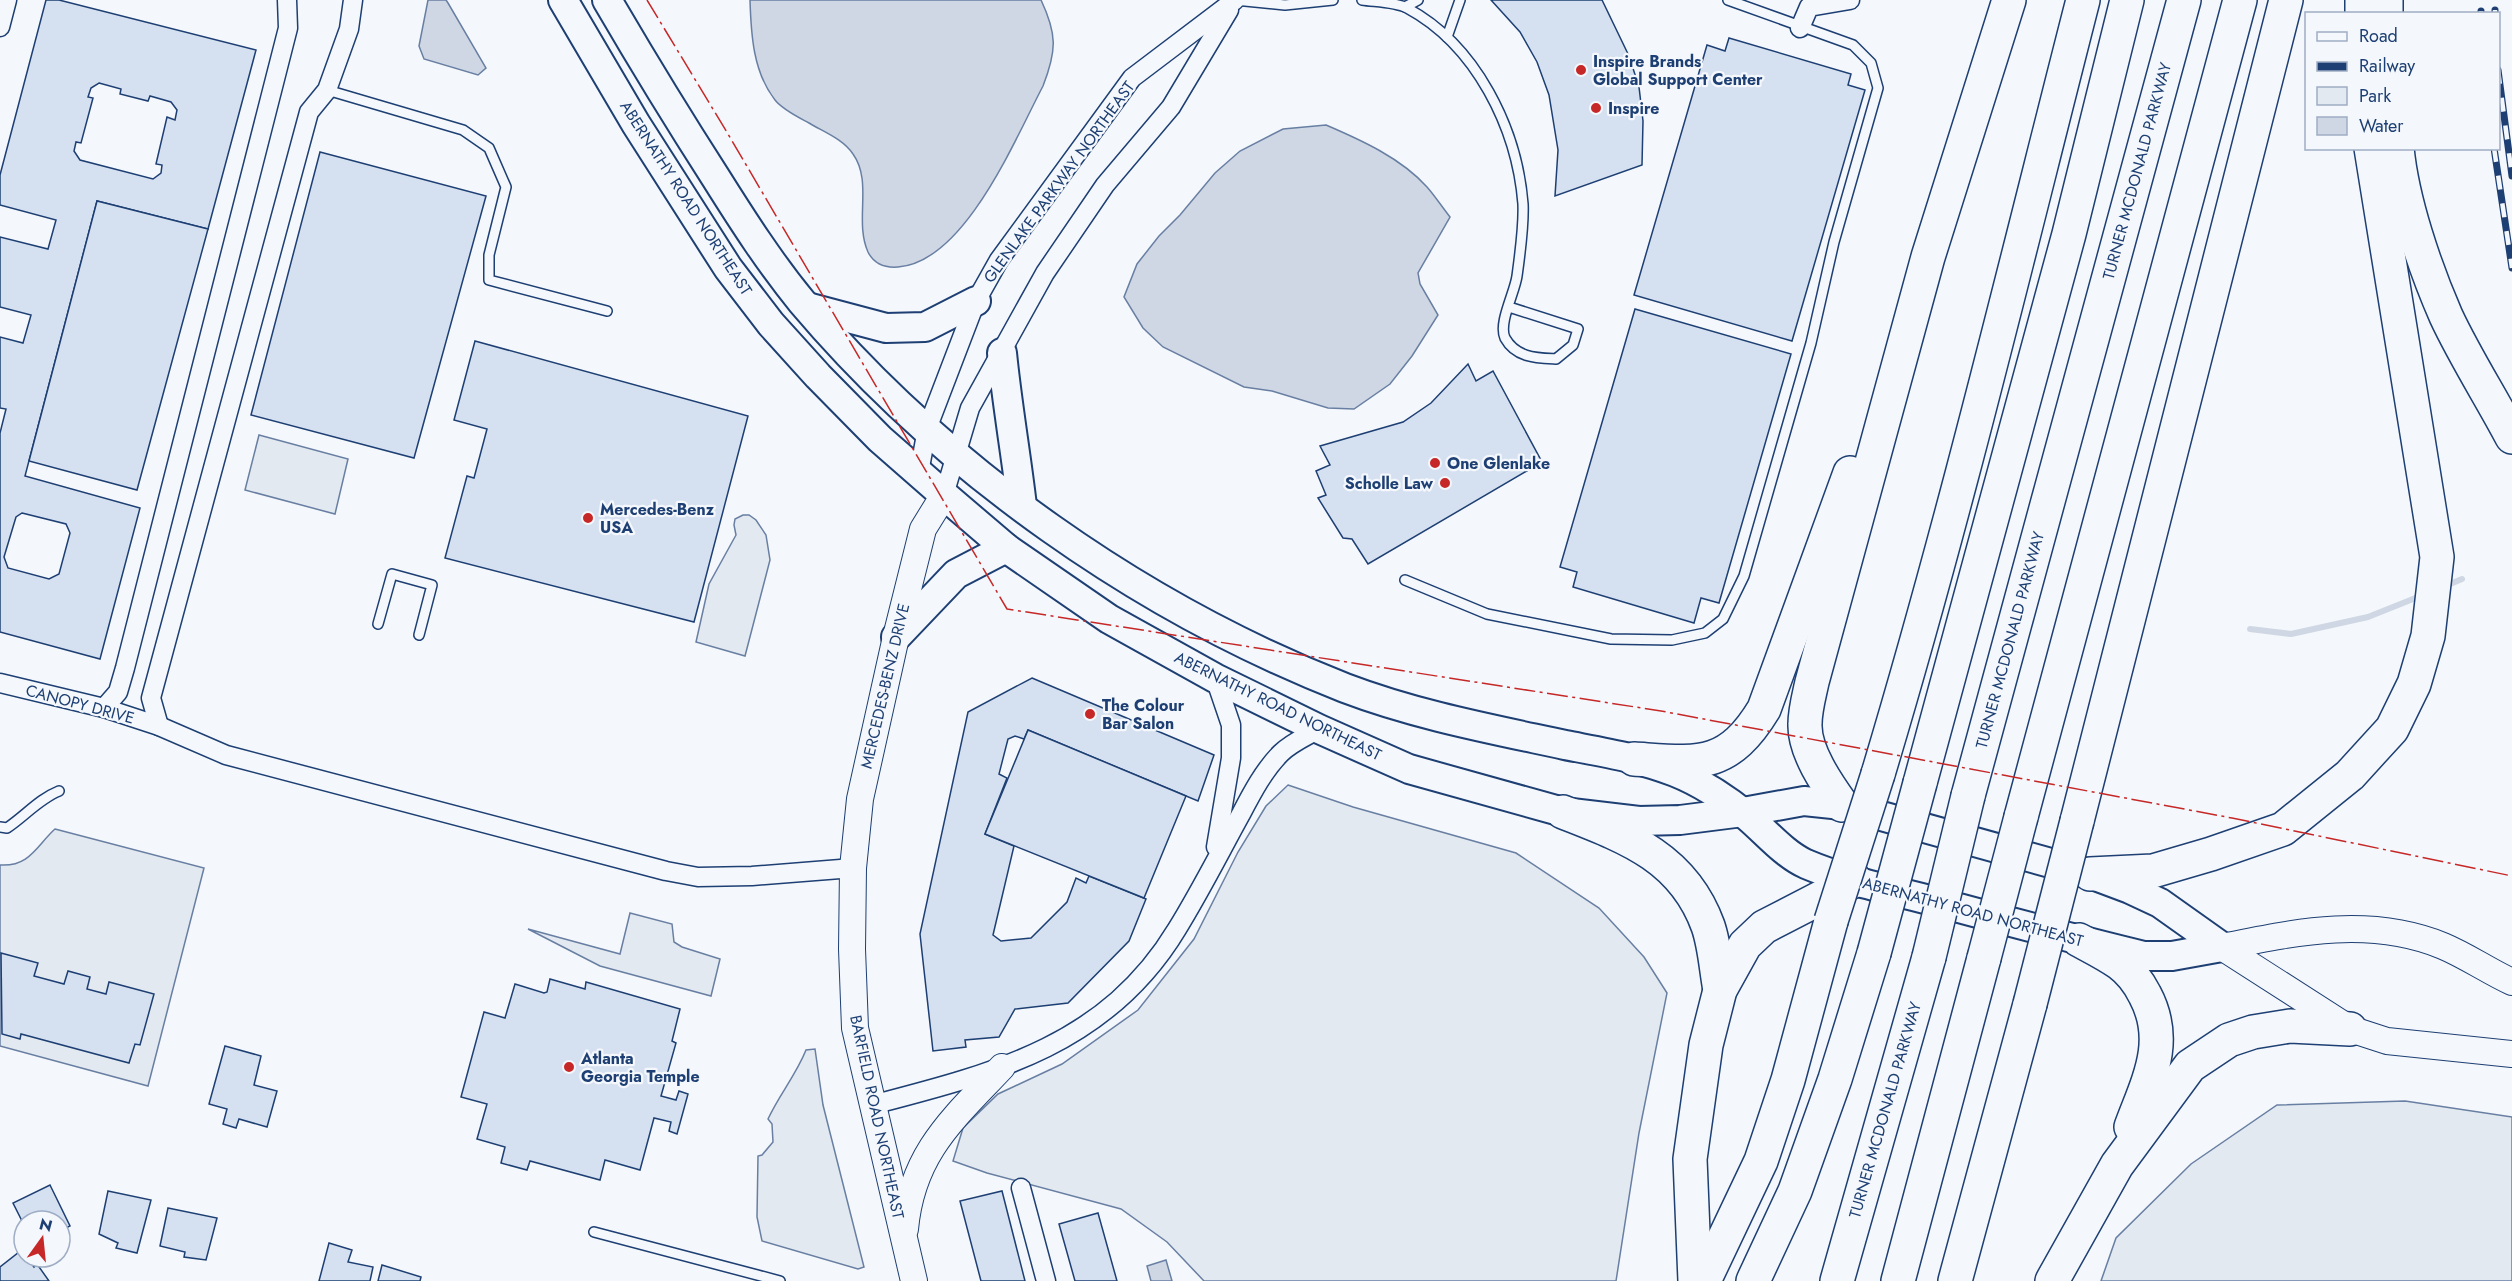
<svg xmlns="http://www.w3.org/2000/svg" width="2512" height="1281" font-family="Jost,sans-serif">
<rect width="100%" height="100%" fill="#f4f7fb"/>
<!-- green -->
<g fill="#e3e9f0" stroke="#687fa3" stroke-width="1.5">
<path d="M259,435l89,24 -13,55 -90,-24z"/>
<path d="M743,515h6l7,5 10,15 4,25 -25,96 -49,-14 13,-58 27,-49 -2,-10 1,-6z"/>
<path d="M1288,785l65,22 163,46 83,55 45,49 23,36 -28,140 -23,148h-412l-37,-39 -46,-33 -134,-36 -34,-12 10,-33 35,-34 64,-30 76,-54 56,-71 44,-87 28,-46z"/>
<path d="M55,829l149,39 -56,218 -148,-40v-181c30,2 37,-20 55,-36z"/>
<path d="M630,913l42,11 2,18 8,5 38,12 -9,37 -111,-30 -72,-37 92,25z"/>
<path d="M815,1049l8,56 41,162 -6,2 -96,-28 -5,-24 1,-61 4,-1 11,-13 -1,-18 -4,-5c11,-24 28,-44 38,-69z"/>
<path d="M2405,1101l107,16v164h-411l15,-43 75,-74 86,-59z"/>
</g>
<!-- water -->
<g fill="#cfd7e4" stroke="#687fa3" stroke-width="1.5">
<path d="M428,0h18l2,3 38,65 -8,7 -54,-16 -5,-13z"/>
<path d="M750,0h291c16,34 16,50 2,86 -28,53 -78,176 -145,181 -13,1 -24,-3 -30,-15 -14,-31 5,-70 -15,-98 -10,-15 -29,-22 -44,-31 -11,-6 -26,-13 -34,-23 -22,-28 -24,-66 -25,-100z"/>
<path d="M1326,125c35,15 75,33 101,62 8,9 15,20 23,30l-32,56 2,11 18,31 -26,41 -22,28 -36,25 -26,-1 -56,-17 -28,-4 -81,-40 -20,-19 -19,-31 13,-33 22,-28 21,-21 35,-42 25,-22 43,-22z"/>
<path d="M1166,1260l6,21h-21l-4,-15z"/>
</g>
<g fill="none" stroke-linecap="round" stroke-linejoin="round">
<!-- stream -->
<g stroke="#cfd7e4" stroke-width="6">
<path d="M2443,587l19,-8"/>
<path d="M2250,629l41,5 77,-17 55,-22"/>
</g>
</g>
<!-- building -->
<g fill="#d5e0f0" stroke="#1d3f73" stroke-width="1.5" fill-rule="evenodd">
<path d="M46,0h13l197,50 -48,179 -111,-28 -72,275 115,32 -40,151 -100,-27v-199l6,-24 -6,-1v-71l23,6 8,-28 -31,-8v-70l48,12 8,-29 -56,-15v-30zM99,83l22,6 -1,5 28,7 2,-5 21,6 6,8 -2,10 -8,-3 -11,47 6,1 -1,8 -8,6 -73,-19 -6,-9 2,-9 5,1 12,-45 -5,-1 3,-9zM22,513l44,11 4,9 -11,41 -10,5 -41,-11 -4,-11 12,-40z"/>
<path d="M1491,0h111l27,56 10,31 4,34 -1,44 -87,31 3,-46 -9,-55 -12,-33 -17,-30z"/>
<path d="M1729,38l122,36 -3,11 17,5 -73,251 -158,-46 73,-250 18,6z"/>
<path d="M320,152l166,44 -72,262 -163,-43z"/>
<path d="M97,201l111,28 -71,261 -108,-29z"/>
<path d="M1635,309l156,45 -72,249 -18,-5 -7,25 -121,-36 4,-15 -17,-5z"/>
<path d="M475,341l273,75 -54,206 -249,-64 22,-82 7,2 13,-49 -33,-9z"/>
<path d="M1468,364l8,17 17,-10 49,91 -174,102 -16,-25 -9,-1 -25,-40 8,-3 -10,-24 14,-6 -10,-19 83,-24 28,-19z"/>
<path d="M1032,678l182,77 -16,46 -170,-71 -4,9 -9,-3 -7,3 -9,35 8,4 -22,56 29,12 -21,89 8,6 30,-3 36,-36 9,-24 10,5 3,-7 57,23 -17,42 -61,62 -53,6 -16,28 -34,3 1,7 -33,4 -13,-117 48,-222z"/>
<path d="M1028,730l158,66 -42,102 -159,-64z"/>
<path d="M1,953l37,10 -4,13 30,8 4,-13 22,6 -3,12 19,5 3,-12 45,12 -14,51 -5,-1 -6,19 -108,-29 -1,5 -18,-5z"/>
<path d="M550,979l35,10 1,-7 94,27 -8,32 4,2 -15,53 15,4 3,-9 9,3 -11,40 -8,-3 2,-9 -17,-4 -14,52 -35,-10 -5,20 -70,-19 -3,9 -26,-7 4,-16 -28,-8 10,-35 -26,-7 23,-85 21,6 10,-34 29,9 3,-1z"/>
<path d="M225,1046l36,10 -7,29 23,6 -10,36 -28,-8 -3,9 -13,-4 4,-15 -18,-5z"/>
<path d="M50,1185l20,41 -10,5v-10h-36v4l-11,-22z"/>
<path d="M108,1191l43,9 -14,53 -21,-5 2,-5 -19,-9z"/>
<path d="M1002,1191l23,90h-44l-21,-80z"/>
<path d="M168,1208l49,10 -11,42 -22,-3 1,-5 -25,-6z"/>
<path d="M1098,1213l19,68h-42l-16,-57z"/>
<path d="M329,1243l23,7 -4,12 25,5 -3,14h-51z"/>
<path d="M23,1249l1,8h3l7,10 3,-3 12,17h-49v-14z"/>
<path d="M382,1265l39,12 -1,4h-42z"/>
</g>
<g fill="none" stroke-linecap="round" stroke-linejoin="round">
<!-- lane casing -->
<g stroke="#1d3f73" stroke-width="12">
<g id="lane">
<path d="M1235,0l50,5 48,-5"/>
<path d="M1362,0c14,2 33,2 45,8 69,37 110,120 116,196 1,22 -3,50 -6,72 -2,16 -19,47 -12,62 11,20 32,20 51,21l17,-14 5,-16 -69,-22"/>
<path d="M1405,7l13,-7"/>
<path d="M1447,37l13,-37"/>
<path d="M327,90l136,40 26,18 17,39 -17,68v25l118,31"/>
<path d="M1405,580l82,34 124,25 61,1 33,-7 18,-14 21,-43 67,-233 23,-101 44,-154 -7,-25 -18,-18 -125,-45"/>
<path d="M378,624l14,-50 40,11 -13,50"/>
<path d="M0,827l7,1c18,-12 32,-29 52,-37"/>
<path d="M594,1232l186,49"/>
</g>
</g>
<!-- street casing -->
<g stroke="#1d3f73" stroke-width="21">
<g id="street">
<path d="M0,27l7,-27"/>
<path d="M1800,28l9,-21 41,-7"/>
<path d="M919,473l8,-44 49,-128 23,-41 133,-182 103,-78"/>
<path d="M944,495l26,-87 75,-135 60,-88 66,-78 58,-97"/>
<path d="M1215,678l16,47v33l-15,89"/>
<path d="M0,683l104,25 55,18 67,29 440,116 32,6 54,-1 101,-8"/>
<path d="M104,708l14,-16 7,-24 163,-640 -1,-28"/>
<path d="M159,726l-8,-28 158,-586 18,-22 22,-61 4,-29"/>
<path d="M872,1105c123,-32 235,-60 305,-176 23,-37 43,-77 64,-115 11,-21 23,-44 40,-61 10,-10 26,-17 38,-24"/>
<path d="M1021,1188l25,93"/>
</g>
</g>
<!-- secondary casing -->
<g stroke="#1d3f73" stroke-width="28">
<g id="secondary">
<path d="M2222,947l128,82 37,12 125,13"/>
<path d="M2222,947c74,-15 148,-31 221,-1 24,10 45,25 69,36"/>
<path d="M905,1229c7,-76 48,-110 97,-162"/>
<path d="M914,1281l-59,-253 -3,-79 1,-81 7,-69 36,-162 27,-108 21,-34"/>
</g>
</g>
<!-- primary casing -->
<g stroke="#1d3f73" stroke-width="32">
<g id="primary">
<path d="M563,0l73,124 92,144 43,56 47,52 62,63 64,56 62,53 103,71 106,59 104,51 90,40 154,43 76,9 41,-1 63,-8 61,-11 38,4 248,69 40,15 30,14 62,44"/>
<path d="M607,0c35,60 71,119 109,178 27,43 54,85 86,124 142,168 339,306 543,386 71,27 146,41 220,57 36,7 75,13 110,27 25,10 51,27 72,44 19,16 37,38 59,48 40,17 85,26 127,37 70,19 140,38 211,55h28l50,-9"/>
<path d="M807,307l79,21 39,-1 51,-26"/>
<path d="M1002,353c5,51 14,101 20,153"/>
<path d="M896,637l60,-63 50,-26"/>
</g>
</g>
<!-- highway casing -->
<g stroke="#1d3f73" stroke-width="36">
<g id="highway">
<path d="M2386,0v14"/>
<path d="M2362,14v-14"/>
<path d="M2397,148c5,53 28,120 49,168 19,41 45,81 66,121"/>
<path d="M1634,759c63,4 93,11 130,-50l86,-236"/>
<path d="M1878,774c77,-256 139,-516 205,-774"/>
<path d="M1920,783l149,-549 58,-234"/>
<path d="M1968,796l216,-796"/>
<path d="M1842,805c-15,-21 -38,-54 -37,-81 0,-14 4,-28 7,-42l116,-425 81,-257"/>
<path d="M1563,812c64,25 120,45 145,114 7,20 8,43 12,64"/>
<path d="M2021,817l219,-817"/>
<path d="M2077,821l209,-821"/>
<path d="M2090,874l63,-3 58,-17 72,-25 67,-54 42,-46 22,-45 14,-48 9,-79 -66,-409"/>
<path d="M2079,940c13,7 27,14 40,23 11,8 20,20 26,32 25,47 3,86 -14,132"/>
<path d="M1695,1281l-5,-122 16,-114 14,-55 25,-45 19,-18 91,-47"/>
<path d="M1704,1281l57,-120 27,-81 43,-159"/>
<path d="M1753,1281l42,-90 40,-112 39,-126"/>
<path d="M1837,1281l92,-324"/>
<path d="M1898,1281l86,-323"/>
<path d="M1955,1281l75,-277"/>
<path d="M2052,1281l65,-116 73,-99 39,-26 24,-8 37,-6 60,3"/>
</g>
</g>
<!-- lane -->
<use href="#lane" stroke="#f4f7fb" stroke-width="9"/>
<!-- street -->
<use href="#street" stroke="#f4f7fb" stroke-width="18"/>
<!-- secondary -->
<use href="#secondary" stroke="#f4f7fb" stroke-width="26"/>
<!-- primary -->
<use href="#primary" stroke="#f4f7fb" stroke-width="28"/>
<!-- highway -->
<use href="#highway" stroke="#f4f7fb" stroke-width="33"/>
<!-- rail casing -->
<g stroke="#1d3f73" stroke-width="7">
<g id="rail">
<path d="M2495,10v4"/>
<path d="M2481,11v3"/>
<path d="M2498,70l14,106"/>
<path d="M2494,148l18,120"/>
</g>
</g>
<!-- rail -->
<use href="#rail" stroke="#f4f7fb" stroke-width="4.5" stroke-dasharray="14" stroke-linecap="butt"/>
<!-- highway-bridge casing -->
<g stroke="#1d3f73" stroke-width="36" stroke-linecap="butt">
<g id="highway-bridge">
<path d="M1831,921l47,-147"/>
<path d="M1874,953l46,-170"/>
<path d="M1929,957l39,-161"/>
<path d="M1984,958l37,-141"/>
<path d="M2030,1004l47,-183"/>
</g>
</g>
<!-- highway-bridge -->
<use href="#highway-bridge" stroke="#f4f7fb" stroke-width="33"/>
<!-- power -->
<path stroke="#c62828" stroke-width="1.5" stroke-dasharray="21 4.5 3 4.5" stroke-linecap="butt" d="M647,0l81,134 279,475 654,102 571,107 280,58"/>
</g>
<!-- markers -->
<g fill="#c62828" stroke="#f4f7fb" stroke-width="2">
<circle cx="1581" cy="70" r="6"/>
<circle cx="1596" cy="108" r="6"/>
<circle cx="1435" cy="463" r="6"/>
<circle cx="1445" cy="483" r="6"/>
<circle cx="588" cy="518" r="6"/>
<circle cx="1090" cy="714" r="6"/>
<circle cx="569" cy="1067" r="6"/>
</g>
<g text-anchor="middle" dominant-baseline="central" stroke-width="4.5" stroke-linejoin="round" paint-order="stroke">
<!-- poi labels -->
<g font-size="16" font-weight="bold" fill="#1d3f73" stroke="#f4f7fb" text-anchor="start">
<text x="1593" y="61">Inspire Brands<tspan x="1593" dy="18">Global Support Center</tspan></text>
<text x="1608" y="108">Inspire</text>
<text x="1447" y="463">One Glenlake</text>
<text x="1433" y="483" text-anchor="end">Scholle Law</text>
<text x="600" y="509">Mercedes-Benz<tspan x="600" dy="18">USA</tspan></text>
<text x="1102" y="705">The Colour<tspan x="1102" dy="18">Bar Salon</tspan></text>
<text x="581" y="1058">Atlanta<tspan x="581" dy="18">Georgia Temple</tspan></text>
</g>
<!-- street labels -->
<g font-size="16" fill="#1d3f73" stroke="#f4f7fb">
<text transform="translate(2137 171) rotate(-75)">TURNER MCDONALD PARKWAY</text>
<text transform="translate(1059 182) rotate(-54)">GLENLAKE PARKWAY NORTHEAST</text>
<text transform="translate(686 198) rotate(57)">ABERNATHY ROAD NORTHEAST</text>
<text transform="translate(2010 640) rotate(-75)">TURNER MCDONALD PARKWAY</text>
<text transform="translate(885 686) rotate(-77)">MERCEDES-BENZ DRIVE</text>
<text transform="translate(80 704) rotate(15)">CANOPY DRIVE</text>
<text transform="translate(1278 706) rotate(26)">ABERNATHY ROAD NORTHEAST</text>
<text transform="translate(1973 912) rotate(15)">ABERNATHY ROAD NORTHEAST</text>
<text transform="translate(1885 1110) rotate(-74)">TURNER MCDONALD PARKWAY</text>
<text transform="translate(877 1117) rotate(78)">BARFIELD ROAD NORTHEAST</text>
</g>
</g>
<!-- legend -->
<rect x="2305" y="12" width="195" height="138" fill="#f4f7fb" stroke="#9eadc5" stroke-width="1.5"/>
<rect x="2317" y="32" width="30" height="9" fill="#f4f7fb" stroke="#9eadc5" stroke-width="1.5"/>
<text x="2359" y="42" font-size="18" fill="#1d3f73">Road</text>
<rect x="2317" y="62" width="30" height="9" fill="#1d3f73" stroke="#9eadc5" stroke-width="1.5"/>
<text x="2359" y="72" font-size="18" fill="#1d3f73">Railway</text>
<rect x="2317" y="87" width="30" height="18" fill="#e3e9f0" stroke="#9eadc5" stroke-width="1.5"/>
<text x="2359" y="102" font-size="18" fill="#1d3f73">Park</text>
<rect x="2317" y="117" width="30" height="18" fill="#cfd7e4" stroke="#9eadc5" stroke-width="1.5"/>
<text x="2359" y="132" font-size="18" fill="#1d3f73">Water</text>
<!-- north arrow -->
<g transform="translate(42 1239) rotate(15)"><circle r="28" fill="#f4f7fb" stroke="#9eadc5" stroke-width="1.5"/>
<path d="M0-4.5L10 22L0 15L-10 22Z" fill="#c62828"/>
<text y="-9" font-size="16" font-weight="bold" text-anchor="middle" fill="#1d3f73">N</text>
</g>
</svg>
